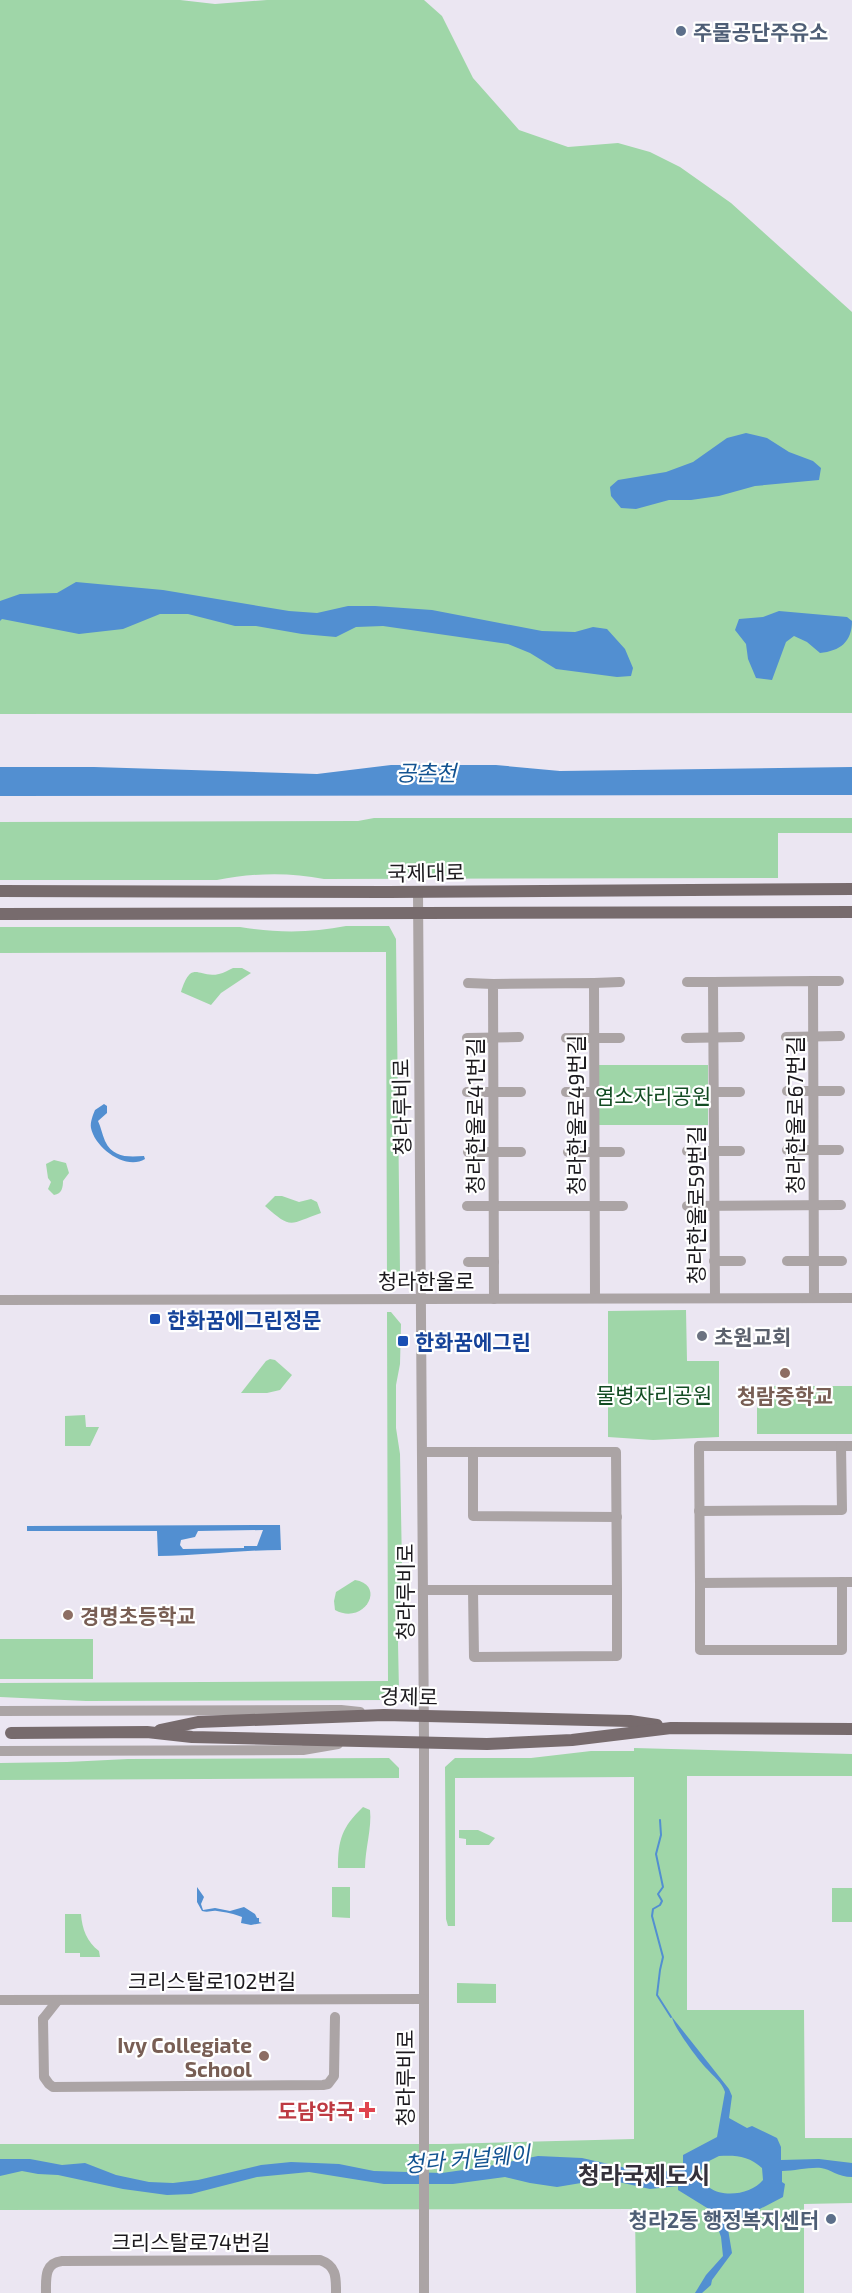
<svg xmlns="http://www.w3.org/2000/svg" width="852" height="2293" font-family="'Exo 2','Noto Sans KR',sans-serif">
<rect width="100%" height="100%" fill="#ebe6f2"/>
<!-- green -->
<g fill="#9fd6a8">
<path d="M0,0h180l35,4 52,-4h157l18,16 31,62 46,52 49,17 50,-4 32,9 30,15 51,36 121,109v401l-852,1z"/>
<path d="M374,818h478v15h-74v45l-454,1c-35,-7 -72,-6 -107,1h-217v-58l358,-1z"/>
<path d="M346,926h43l7,13 4,334 -13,10 -1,-331 -386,1v-26h240c35,6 72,6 106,-1z"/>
<path d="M233,968h9l9,5 -30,20 -10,12 -30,-13c11,-34 17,-13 38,-18 5,-1 9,-4 14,-6z"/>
<rect x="598" y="1065" width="110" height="60"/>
<path d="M54,1160l12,3 3,10 -6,8c0,6 -1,13 -9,14l-6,-6 3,-7 -3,-4 -2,-14z"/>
<path d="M275,1196h7l17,6 12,-3 6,3 4,11c-32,11 -29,17 -56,-7z"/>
<path d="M686,1310l1,51h32v76l-66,3 -45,-3v-126z"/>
<path d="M387,1312h4l10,12 -1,40 -4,21v43l4,26 2,114 -4,75 1,48 -10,9 -303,1 -86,-4v-14l388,-2z"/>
<path d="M270,1359l5,1 17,15 -12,15 -13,3h-26l25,-32z"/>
<rect x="757" y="1386" width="95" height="48"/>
<path d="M85,1415l1,12h13l-9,19h-25v-30z"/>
<path d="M355,1580c32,5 9,46 -20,30l-1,-9 2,-9z"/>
<rect x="0" y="1639" width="93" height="40"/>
<path d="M634,1748l218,6v22h-165v234h117l1,128h47v65l-48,1v89h-168l-1,-84 -635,1v-66h445l189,-5v-362l-179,1v148h-7l-2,-7 -1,-152 10,-9h76l60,-7h43z"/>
<path d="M389,1758l10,10v10l-399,2v-17l67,-1 61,-3z"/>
<path d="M363,1807l7,3c2,18 -5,39 -5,58h-27c0,-28 4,-41 25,-61z"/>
<path d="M459,1830h19l17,8 -6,7h-23v-6l-7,-1z"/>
<path d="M332,1887h18v31l-18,-1z"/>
<rect x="832" y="1888" width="20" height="34"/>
<path d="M65,1914h16c1,15 6,28 18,37l1,6h-20v-4h-15z"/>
<path d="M457,1983l39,1v19h-39z"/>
</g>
<!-- water -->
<g fill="#528fd1" fill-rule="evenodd">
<path d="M746,433l21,5 22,14 24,9 8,7 -2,12 -64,6 -36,10 -28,4h-22l-33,9 -15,-1 -10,-12 -1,-9 8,-7 48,-8 27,-10 34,-24z"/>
<path d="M76,582l87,8 126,21 28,2 31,-7h27l57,4 110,21 33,1 18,-5 14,2 18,20 8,19 -2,8 -14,1 -61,-8 -26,-16 -22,-9 -125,-18 -27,1 -20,10 -34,-3 -46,-8h-21l-47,-12h-28l-37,15 -44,5 -77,-15 -2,2v-20l20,-7 37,-1z"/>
<path d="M779,611l68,6 5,4c0,21 -12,30 -32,32l-13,-11 -13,-6 -8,6 -14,38 -16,-2 -8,-19 -2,-15 -11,-14 4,-11 24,-2z"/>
<path d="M391,765h105l64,6 292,-4v28l-852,1v-29h94l223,7z"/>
<path d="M104,1104l3,2v7l-9,8c3,6 4,13 7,20 8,17 23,16 39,15l1,3c-19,12 -50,-11 -54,-31 -1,-6 2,-13 4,-18z"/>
<path d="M280,1525l1,25c-42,0 -82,6 -123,6l-1,-25h-130v-5zM263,1530l-6,16h-13v2l-61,1 -3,-4 1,-5 14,-3 3,-6z"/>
<path d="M197,1887l7,10 -3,7 2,6 12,-2 15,3 14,-4 11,7 2,4h2v4l3,1 -11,2 -10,-2 1,-6c-7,-3 -17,-5 -25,-6 -6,-1 -8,2 -15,0l-5,-9z"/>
<path d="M672,2017l57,72 3,7 -3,22 18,10 5,-2 25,12 4,9v13l38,-1 33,4v14c-14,0 -22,-8 -31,-9 -12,-1 -26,3 -39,3v11l3,2 -2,13 -54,28 -1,4 4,24 -20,27 -1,5 -9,8h-7l11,-18 17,-19 -2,-19 -9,-26 -34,-21v-4l-28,3 -45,-10 -48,8 -27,-4 -25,-6 -52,7h-69l-75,-12 -52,5 -66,17 -24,1 -44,-6 -65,-14 -20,-1 -16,-3 -22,5v-17h30l32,6 23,-2 31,12 33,7 24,1 25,-3 63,-15 30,-3 48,2 35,7 68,2 42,-6 54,-11 44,2 62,14 30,-1 9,-5v-11l34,-18 8,-45c-3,-10 -12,-16 -18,-23 -9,-9 -34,-43 -35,-52zM719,2156c17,-1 30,0 43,12l1,12c-15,19 -62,20 -62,-10l8,-9z"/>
</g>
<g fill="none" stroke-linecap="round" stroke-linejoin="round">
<!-- stream -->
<path stroke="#528fd1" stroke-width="2" d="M660,1820l1,15 -5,19 7,33 -5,7 4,7 -2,4 -7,4 -1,7 11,41 -3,13 -3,25 14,22"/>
<!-- minor -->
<g stroke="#aba4a5" stroke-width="10">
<path d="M418,892l6,850v551"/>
<path d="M813,981h26"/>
<path d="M687,982h26"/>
<path d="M468,983l25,1"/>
<path d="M594,983l26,-1"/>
<path d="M786,1037l54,-1"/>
<path d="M467,1038l52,-1"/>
<path d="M566,1038h54"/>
<path d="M686,1038l54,-1"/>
<path d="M787,1091h53"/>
<path d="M467,1092h54"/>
<path d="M566,1092h28"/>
<path d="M714,1092h26"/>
<path d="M787,1150h52"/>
<path d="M687,1151h53"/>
<path d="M468,1152h53"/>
<path d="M568,1152h52"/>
<path d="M467,1206h156"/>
<path d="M687,1206l154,-1"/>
<path d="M714,1261h27"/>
<path d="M787,1261h55"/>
<path d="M468,1262h26"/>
<path d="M715,1298l-2,-316 100,-1 1,317"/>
<path d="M494,1299l-1,-315 101,-1 1,315"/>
<path d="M0,1300l852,-2"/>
<path d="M852,1446h-153l1,137 152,-1"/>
<path d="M423,1452h193l1,138h-194"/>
<path d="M473,1452v64l144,1"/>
<path d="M699,1511l143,-1 -1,-64"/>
<path d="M700,1583v67h142v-68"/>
<path d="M473,1590l1,67 143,-1v-66"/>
<path d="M0,1711l341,-1 19,2"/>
<path d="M0,1751l303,-1 35,-6"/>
<path d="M0,2000l423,-1"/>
<path d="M43,2019l1,58 5,7 4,3 270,-2 5,-1 6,-8 1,-59"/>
<path d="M43,2019l15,-19"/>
<path d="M46,2293c0,-14 -2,-30 16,-32l258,-1c17,6 16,18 16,33"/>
</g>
<!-- major -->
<g stroke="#776b6d" stroke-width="12">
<path d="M0,891l388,1 464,-3"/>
<path d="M0,914l852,-2"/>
<path d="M160,1730l38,-8 186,-7 246,6 27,4"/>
<path d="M11,1733l136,-1 45,5 295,7 85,-4 99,-12 181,1"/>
</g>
</g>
<!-- markers -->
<g fill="#5c6f8a" stroke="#fff" stroke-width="2">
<circle cx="681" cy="31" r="6"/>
<circle cx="831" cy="2219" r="6"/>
</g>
<g fill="#1a4fb4" stroke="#fff" stroke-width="2">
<rect x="149" y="1313" width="12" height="12" rx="3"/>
<rect x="397" y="1335" width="12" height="12" rx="3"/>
</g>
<circle fill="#6b7280" stroke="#fff" stroke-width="2" cx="702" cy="1336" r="6"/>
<g fill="#8d6e63" stroke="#fff" stroke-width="2">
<circle cx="785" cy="1373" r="6"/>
<circle cx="68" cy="1615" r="6"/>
<circle cx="264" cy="2056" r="6"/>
</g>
<path fill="#e0444e" stroke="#fff" stroke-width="2" d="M364 2101h6v6h6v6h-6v6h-6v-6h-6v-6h6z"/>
<g text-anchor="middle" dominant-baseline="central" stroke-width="4.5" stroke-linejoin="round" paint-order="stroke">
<!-- service labels -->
<g font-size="21" font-weight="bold" fill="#4e5e75" stroke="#fff" text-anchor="start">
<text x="693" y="31">주물공단주유소</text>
<text x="819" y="2219" text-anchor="end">청라2동 행정복지센터</text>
</g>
<!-- street labels -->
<g font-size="21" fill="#1c1a1e" stroke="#fff">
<text transform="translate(426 872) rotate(-1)">국제대로</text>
<text transform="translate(401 1107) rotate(-91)">청라루비로</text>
<text transform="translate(575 1115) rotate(-90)">청라한울로49번길</text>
<text transform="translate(794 1115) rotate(-90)">청라한울로67번길</text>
<text transform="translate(474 1116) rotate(-90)">청라한울로41번길</text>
<text transform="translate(695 1205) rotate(-90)">청라한울로59번길</text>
<text x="426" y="1280">청라한울로</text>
<text transform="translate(404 1592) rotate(-90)">청라루비로</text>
<text transform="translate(409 1696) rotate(1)">경제로</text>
<text x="212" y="1980">크리스탈로102번길</text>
<text transform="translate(404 2078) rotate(-90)">청라루비로</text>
<text x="191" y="2241">크리스탈로74번길</text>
</g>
<!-- park labels -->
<g font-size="21" fill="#134c23" stroke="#fff">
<text x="653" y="1095">염소자리공원</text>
<text x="654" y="1394">물병자리공원</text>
</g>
<!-- transit labels -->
<g font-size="21" font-weight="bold" fill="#164399" stroke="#fff" text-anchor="start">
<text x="167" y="1319">한화꿈에그린정문</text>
<text x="415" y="1341">한화꿈에그린</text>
</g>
<!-- worship labels -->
<g font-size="21" font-weight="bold" fill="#5b616d" stroke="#fff" text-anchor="start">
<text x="714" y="1336">초원교회</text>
</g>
<!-- education labels -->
<g font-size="21" font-weight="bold" fill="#785e54" stroke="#fff">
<text x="785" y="1395">청람중학교</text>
<text x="80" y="1615" text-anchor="start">경명초등학교</text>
<text x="252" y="2044" text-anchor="end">Ivy Collegiate<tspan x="252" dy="24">School</tspan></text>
</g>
<!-- health labels -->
<g font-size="21" font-weight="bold" fill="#be3a42" stroke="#fff" text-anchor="end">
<text x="355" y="2110">도담약국</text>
</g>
<!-- water labels -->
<g font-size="22" font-style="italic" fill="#135391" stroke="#fff">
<text x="426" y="772">공촌천</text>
<text transform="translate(467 2158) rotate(-5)">청라 커널웨이</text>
</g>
<!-- quarter labels -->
<g font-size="24" font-weight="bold" fill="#35313b" stroke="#fff">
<text x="644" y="2174">청라국제도시</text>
</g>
</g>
</svg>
